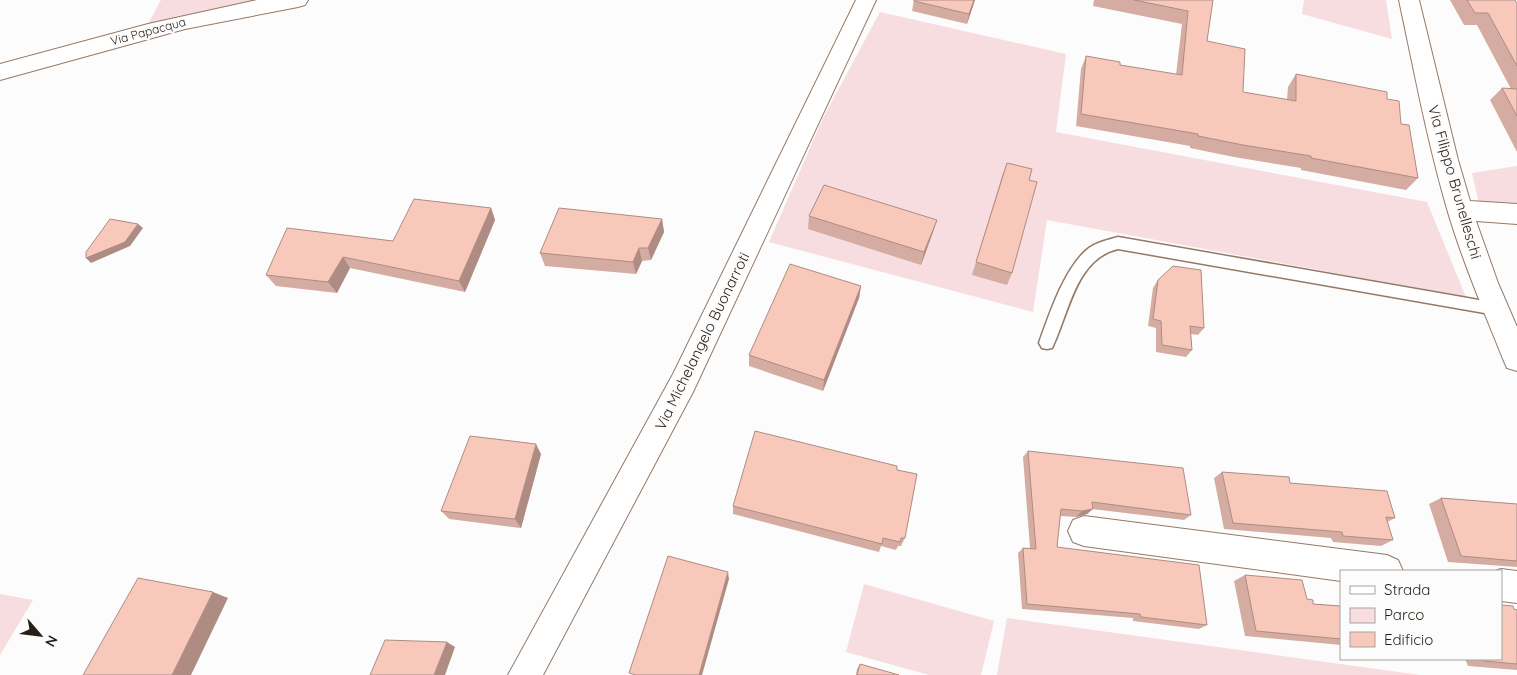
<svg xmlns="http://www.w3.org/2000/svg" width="1517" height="675" font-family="Quicksand,sans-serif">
<rect width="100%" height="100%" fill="#fcfcfc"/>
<!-- green -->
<g fill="#f7dddf">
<path d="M161,0h94l-108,26z"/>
<path d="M1304,0h82l6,39 -90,-25z"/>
<path d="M880,12l186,42 -10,78 371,70 39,95 -419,-77 -14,92 -264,-70 54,-124z"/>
<path d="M1517,166v41l-38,-3 -7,-31z"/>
<path d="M864,584l130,37 -13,54h-52l-83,-23z"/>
<path d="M0,594l33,6 -33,55z"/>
<path d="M1007,618l413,57h-423z"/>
</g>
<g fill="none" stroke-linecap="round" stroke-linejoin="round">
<!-- service casing -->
<g stroke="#947965" stroke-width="3">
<path id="service" d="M1118,237l378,66 5,2 2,4 -2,4 -5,2 -378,-66c-43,10 -49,65 -66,99l-5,1 -5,-1 -3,-5c10,-28 26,-77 50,-95 8,-6 19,-8 29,-11z"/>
</g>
<!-- minor casing -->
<g stroke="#947965" stroke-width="2">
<g id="minor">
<path d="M257,0h51l-3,5 -7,2 -113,22 -185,51v-16l148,-40z"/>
<path d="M856,0h20l-183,392 -150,283h-35l165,-301z"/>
<path d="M1399,0h20l39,160 12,41 47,3v20l-41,-3 22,62 19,44v44l-10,-3 -4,-9c-20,-50 -41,-99 -56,-150 -20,-69 -33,-139 -48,-209z"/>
<path d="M1084,516l303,39 11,5 5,11h-62v10l-257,-35 -11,-4 -5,-11 5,-11z"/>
<path d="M1501,569l16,2v32l-16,-2v-30h-6z"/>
</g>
</g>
<!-- service -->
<use href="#service" fill="#fff" fill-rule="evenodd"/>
<!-- minor -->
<use href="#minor" fill="#fff" fill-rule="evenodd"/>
</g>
<!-- wall -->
<g fill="#d5aca1">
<path d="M914,0h61l-8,24 -55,-13z"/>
<path d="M1094,0h119l-6,41 36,51 44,8 1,-13 8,-13 91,25 14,25 17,54 -12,12 -105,-20v-2l-67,-11 -44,-9v-2l-114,-20 5,-57 5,-13 34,9 56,10 6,-51 -89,-18z"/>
<path d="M1450,0h65l2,3v149l-27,-52 12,-12 9,1 -34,-64h-13z"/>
<path d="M1007,163l22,17 -17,93 -5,12 -35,-10 30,-99z"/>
<path d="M491,208l4,12 -30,72 -115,-24 -13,25 -61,-7 -10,-11 127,-34z"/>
<path d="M809,216l128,4 -4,12 -12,33 -113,-36z"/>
<path d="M662,219l2,13 -13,28 -9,1 -6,13 -91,-8 -5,-13z"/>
<path d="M1158,280l46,48 -6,7 -7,-1 1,16 -6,7 -30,-5v-24l-8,-2 5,-38z"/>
<path d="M861,286l-2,12 -36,93 -74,-25v-11z"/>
<path d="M1028,451l163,64 -7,5 -92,-11 -5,5 -11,3 -16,-1 -3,31 150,78 -8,4 -66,-8v-3l-111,-9 -4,-56 5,-5h7l-7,-91z"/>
<path d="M541,454l-20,74 -72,-9 -8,-8z"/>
<path d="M897,470l8,68 -4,8h-3l-2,4 -15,-4 -2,6 -146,-38v-8z"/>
<path d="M1222,472l68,11 105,35 -8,4 6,18 -12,6 -48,-4 -2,-4 -107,-9 -10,-51z"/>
<path d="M1441,498l76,6v63l-69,-5 -19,-58z"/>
<path d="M1245,575l62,24 6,5 28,2v39l-96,-9 -11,-55z"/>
<path d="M1514,609l3,1v60l-49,-4 -3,-7h36z"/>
<path d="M860,664l39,11h-43l1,-6z"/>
</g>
<!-- shaded-wall -->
<g fill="#ae8c83">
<path d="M974,0h1l-8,24 2,-10z"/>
<path d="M491,208l4,12 -30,72 -6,-11z"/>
<path d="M662,219l2,13 -13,28 -3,-12z"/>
<path d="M937,220l-4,12 -12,33 3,-13z"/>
<path d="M138,224l5,4 -13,18 -39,17 -5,-5z"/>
<path d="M639,248l3,13 -6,13 -3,-12z"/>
<path d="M343,257l7,11 -13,25 -9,-11z"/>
<path d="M861,286l-2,12 -36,93 1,-11z"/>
<path d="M536,444l5,10 -20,74 -6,-9z"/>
<path d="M1093,509l-6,5 -11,3 6,-6z"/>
<path d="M728,572l1,7 -27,96h-3z"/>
<path d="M213,592l15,6 -37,77h-19z"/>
<path d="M447,642l8,5 -10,28h-11z"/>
</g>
<!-- building -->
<g fill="#f8c8bb" stroke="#ae8c83">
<path d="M914,0h60l-5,14 -55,-13z"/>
<path d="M1134,0h79l-6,41 38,8 -2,43 53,9v-27l91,18v7l12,2 2,23 8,1 9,53 -107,-20v-2l-68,-11 -45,-9v-2l-117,-20 5,-58 34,6v3l62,10 6,-64z"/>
<path d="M1467,0h48l2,3v63l-29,-53h-13z"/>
<path d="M1502,88l15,1v27z"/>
<path d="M1007,163l25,6 -3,11 8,2 -25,91 -36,-11z"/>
<path d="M824,185l113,35 -13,32 -115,-36z"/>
<path d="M414,199l77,9 -32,73 -116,-24 -15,25 -62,-7 21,-47 106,13z"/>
<path d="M559,208l103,11 -14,29h-9l-6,14 -93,-9z"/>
<path d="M110,219l28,5 -13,18 -39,16v-6z"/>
<path d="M790,264l71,22 -37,94 -75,-25z"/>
<path d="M1173,266l28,4 3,58 -14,-2 2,24 -30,-5 -1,-24 -8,-2 5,-39z"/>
<path d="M755,431l142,35v4l20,4 -12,64h-4l-1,4 -17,-4 -1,6 -149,-38z"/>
<path d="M470,436l66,8 -21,75 -74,-8z"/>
<path d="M1028,451l155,17 8,47 -99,-13 1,7 -11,2 -21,-2 -4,38 142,18 8,60 -66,-8 -1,-3 -113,-10 -4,-56 13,1z"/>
<path d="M1222,472l67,5 1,6 97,8 8,27 -9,-1 7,23 -50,-4 -1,-4 -109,-9z"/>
<path d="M1441,498l76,6v57l-56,-5z"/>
<path d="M668,556l60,16 -29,103h-63l-7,-2z"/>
<path d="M1245,575l57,5 5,19 6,1v4l28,2v33l-85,-8z"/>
<path d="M138,578l75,14 -41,83h-89z"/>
<path d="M1501,605l12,1 1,3 3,1v54l-33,-3v-2h17z"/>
<path d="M385,640l62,2 -13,33h-64z"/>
<path d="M860,664l39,11h-42z"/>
</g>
<g text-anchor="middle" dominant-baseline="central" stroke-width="4.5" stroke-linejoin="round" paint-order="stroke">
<!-- far-street labels -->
<g font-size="12" fill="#281e16" stroke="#fcfcfc">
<text transform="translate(148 31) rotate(-15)">Via Papacqua</text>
</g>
<!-- street labels -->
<g font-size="15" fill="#281e16" stroke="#fcfcfc">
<text transform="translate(1455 182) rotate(74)">Via Filippo Brunelleschi</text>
<text transform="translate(702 341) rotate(-64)">Via Michelangelo Buonarroti</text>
</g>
</g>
<!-- legend -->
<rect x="1340" y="570" width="162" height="90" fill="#fcfcfc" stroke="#a7a3a0"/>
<rect x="1350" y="586" width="25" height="8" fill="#ffffff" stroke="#a7a3a0"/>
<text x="1384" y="595" font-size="15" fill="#281e16">Strada</text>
<rect x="1350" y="608" width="25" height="15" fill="#f7dddf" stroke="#a7a3a0"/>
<text x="1384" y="620" font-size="15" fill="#281e16">Parco</text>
<rect x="1350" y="632" width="25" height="15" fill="#f8c8bb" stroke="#a7a3a0"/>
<text x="1384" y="645" font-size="15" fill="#281e16">Edificio</text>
<!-- north arrow -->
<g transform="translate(40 635) rotate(118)" stroke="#fcfcfc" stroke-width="4" paint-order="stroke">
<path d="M0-4L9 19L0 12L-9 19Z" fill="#281e16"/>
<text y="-8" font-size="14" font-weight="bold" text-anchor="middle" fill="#281e16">N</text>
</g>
</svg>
